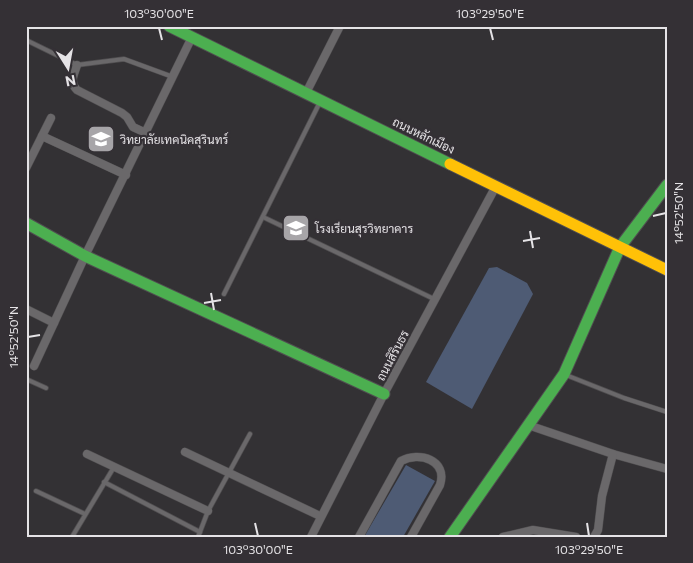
<svg xmlns="http://www.w3.org/2000/svg" width="693" height="563" font-family="Commissioner,Sarabun,sans-serif">
<rect width="100%" height="100%" fill="#333134"/>
<!-- water -->
<g fill="#4e5b74">
<path d="M497,267l30,16 6,11 -61,115 -46,-27 63,-114z"/>
<path d="M406,465l29,16 -32,56h-39z"/>
</g>
<g fill="none" stroke-linecap="round" stroke-linejoin="round">
<!-- lane casing -->
<g stroke="#504e50" stroke-width="5.5">
<g id="lane">
<path d="M26,40l51,25 47,-6 49,18"/>
<path d="M263,217l171,82"/>
<path d="M224,294l96,-192"/>
<path d="M566,375l58,23 43,14"/>
<path d="M26,379l20,9"/>
<path d="M104,482l96,50"/>
<path d="M36,491l49,23"/>
<path d="M72,537l42,-70"/>
<path d="M198,537l10,-26 42,-77"/>
</g>
</g>
<!-- street casing -->
<g stroke="#504e50" stroke-width="9">
<g id="street">
<path d="M77,65c-3,10 -8,17 0,25l45,23 5,4 6,10 13,6"/>
<path d="M306,93l34,-67"/>
<path d="M42,136l84,39"/>
<path d="M26,168l25,-50"/>
<path d="M26,309l28,14"/>
<path d="M34,366l51,-110 107,-219"/>
<path d="M528,425l85,29 54,15"/>
<path d="M185,452l135,64"/>
<path d="M87,454l121,57"/>
<path d="M311,537l73,-143 112,-208"/>
<path d="M359,537l42,-76c18,-10 47,-1 39,24l-29,52"/>
<path d="M503,537l30,-7 43,7"/>
<path d="M594,537l4,-7 4,-34 11,-42"/>
</g>
</g>
<!-- fast casing -->
<g stroke="#504e50" stroke-width="13">
<g id="fast">
<path d="M169,26l281,138"/>
<path d="M26,223l59,33 299,138"/>
<path d="M450,537l114,-163 56,-127 47,-62"/>
</g>
</g>
<!-- slow casing -->
<g stroke="#504e50" stroke-width="13">
<path id="slow" d="M450,164l217,106"/>
</g>
<!-- lane -->
<use href="#lane" stroke="#6a686a" stroke-width="4"/>
<!-- street -->
<use href="#street" stroke="#6a686a" stroke-width="8"/>
<!-- fast -->
<use href="#fast" stroke="#4caf50" stroke-width="11"/>
<!-- slow -->
<use href="#slow" stroke="#ffc107" stroke-width="11"/>
</g>
<!-- ticks -->
<path fill="none" stroke="#e5e3e6" stroke-width="2" d="M159,28l3,12M490,28l3,12M653,216l13,-3M530,231l3,17M523,241l17,-3M211,293l3,17M204,303l17,-3M28,337l12,-2M255,523l3,13M587,523l2,13"/>
<!-- icons -->
<defs>
<g id="university-square" transform="scale(1.4375)"><rect x="-9" y="-9" width="18" height="18" rx="4" fill="#a7a5a8" stroke="#343035"/><path d="M0-5L7-2L0 1L-7-2ZM-4 1L0 2.5L4 1V4Q0 6-4 4Z" fill="#fff"/></g>
<g id="school-square" transform="scale(1.4375)"><rect x="-9" y="-9" width="18" height="18" rx="4" fill="#a7a5a8" stroke="#343035"/><path d="M0-5L7-2L0 1L-7-2ZM-4 1L0 2.5L4 1V4Q0 6-4 4Z" fill="#fff"/></g>
</defs>
<g fill-rule="evenodd">
<use href="#university-square" x="101" y="139"/>
<use href="#school-square" x="296" y="228"/>
</g>
<g text-anchor="middle" dominant-baseline="central" stroke-width="4.5" stroke-linejoin="round" paint-order="stroke">
<!-- street labels -->
<g font-size="12" fill="#e5e3e6" stroke="#343035">
<text transform="translate(424 135) rotate(26)">ถนนหลักเมือง</text>
<text transform="translate(392 355) rotate(-62)">ถนนสิรินธร</text>
</g>
<!-- poi labels -->
<g font-size="12" fill="#e5e3e6" stroke="#343035" text-anchor="start">
<text x="120" y="139">วิทยาลัยเทคนิคสุรินทร์</text>
<text x="315" y="228">โรงเรียนสุรวิทยาคาร</text>
</g>
</g>
<!-- border -->
<rect width="693" height="563" fill="none" stroke="#343035" stroke-width="55"/>
<!-- north arrow -->
<g transform="translate(68 68) rotate(169)" stroke="#343035" stroke-width="4" paint-order="stroke">
<path d="M0-4L9 19L0 12L-9 19Z" fill="#e5e3e6"/>
<text y="-8" font-size="14" font-weight="bold" text-anchor="middle" fill="#e5e3e6">N</text>
</g>
<rect x="28" y="28" width="638" height="508" fill="none" stroke="#e5e3e6" stroke-width="2"/>
<g font-size="12" text-anchor="middle" fill="#e5e3e6">
<text x="159" y="18">103°30'00"E</text>
<text x="490" y="18">103°29'50"E</text>
<text transform="translate(679 213) rotate(-90)" y="4">14°52'50"N</text>
<text transform="translate(14 337) rotate(-90)" y="4">14°52'50"N</text>
<text x="258" y="554">103°30'00"E</text>
<text x="589" y="554">103°29'50"E</text>
</g>
</svg>
